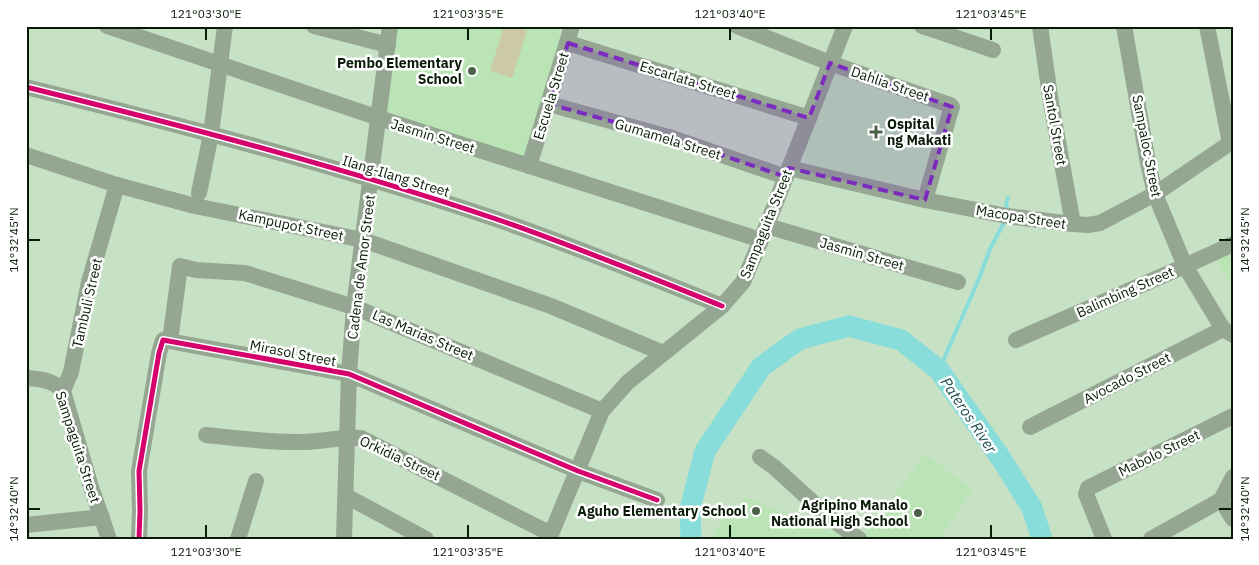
<svg xmlns="http://www.w3.org/2000/svg" width="1259" height="565" font-family="'IBM Plex Sans',sans-serif">
<rect width="100%" height="100%" fill="#c7e1c4"/>
<!-- built -->
<g fill="#bae4b5">
<path d="M397,26h169l-41,133 -141,-44z"/>
<path d="M835,68l114,41 -28,75 -9,4 -101,-21 -8,-12z"/>
<path d="M1233,251v35l-16,-25z"/>
<path d="M926,454l47,36 -35,49h-72l-4,-3z"/>
<path d="M745,497l107,42h-141l8,-14z"/>
</g>
<!-- green -->
<path fill="#cccaa4" d="M504,26h7l16,5 -15,47 -22,-7z"/>
<g fill="none" stroke-linecap="round" stroke-linejoin="round">
<!-- stream -->
<g stroke="#88ddda" stroke-width="4">
<path d="M1008,211l-2,-6 2,-7"/>
<path d="M939,370l39,-89 12,-32 16,-30"/>
</g>
<!-- river -->
<path stroke="#88ddda" stroke-width="21" d="M691,539l-1,-30 15,-58 56,-84 39,-28 49,-13 52,14 38,30 63,90 30,48 10,31"/>
<!-- minor -->
<g stroke="#95a693" stroke-width="16">
<path d="M107,26l272,92 382,122"/>
<path d="M314,26l74,19"/>
<path d="M737,26l93,37 120,42 2,2 -2,6 -25,87"/>
<path d="M922,26l71,24"/>
<path d="M1040,26l11,77 22,121"/>
<path d="M1124,26l24,137 7,31 30,72 38,63 10,6"/>
<path d="M1207,26l23,117"/>
<path d="M568,43l241,75"/>
<path d="M26,87c158,39 316,80 470,132 76,26 151,57 226,87"/>
<path d="M549,104l123,34 114,39"/>
<path d="M26,155l91,30 78,21 168,34 188,66 112,47"/>
<path d="M529,166l43,-140"/>
<path d="M789,168l136,32 82,16 66,8 15,1 12,-2 55,-29 78,-53"/>
<path d="M199,193l12,-59 14,-108"/>
<path d="M767,226l191,56"/>
<path d="M1016,340l169,-74 48,-22"/>
<path d="M170,341l10,-75 16,4 49,3 109,34 248,104"/>
<path d="M26,378c14,1 27,2 37,13l28,96 18,52"/>
<path d="M63,391l8,-19 18,-90 28,-97"/>
<path d="M1030,427l193,-98"/>
<path d="M206,435c32,3 64,8 97,7 20,0 38,-6 58,-4l190,96"/>
<path d="M760,457l14,10 56,51 29,21"/>
<path d="M346,496l80,43"/>
<path d="M1221,500l12,19"/>
<path d="M26,525l76,-8"/>
<path d="M139,539l1,-28 -1,-40 20,-118 4,-13 186,34 229,97 79,29"/>
<path d="M238,539l18,-58"/>
<path d="M344,539l5,-165 5,-67 36,-281"/>
<path d="M549,539l53,-128 26,-29 94,-76 21,-24 18,-42 84,-214"/>
<path d="M1104,539l-18,-45 2,-6 145,-72"/>
<path d="M1151,539l70,-39 12,-23"/>
</g>
<!-- cycleway casing -->
<g stroke="#fff" stroke-width="8">
<g id="cycleway">
<path d="M26,87c158,39 316,80 470,132 76,26 151,57 226,87"/>
<path d="M139,539l1,-28 -1,-40 20,-118 4,-13 186,34 229,97 79,29"/>
</g>
</g>
<!-- cycleway -->
<use href="#cycleway" stroke="#d6006c" stroke-width="5"/>
</g>
<!-- marked area -->
<path fill="#7b2cbf" fill-opacity="0.2" stroke="#7b2cbf" stroke-width="4" stroke-dasharray="10 6" stroke-linejoin="round" d="M568,43l241,75 21,-55 122,44 -27,93 -136,-32 -3,9 -114,-39 -123,-34z"/>
<!-- ticks -->
<path fill="none" stroke="#091b07" stroke-width="2" d="M206,28v12M468,28v12M730,28v12M991,28v12M28,240h12M1219,240h13M28,509h12M1219,509h13M206,525v13M468,525v13M730,525v13M991,525v13"/>
<!-- markers -->
<g fill="#4c6049" stroke="#fff" stroke-width="2">
<circle cx="472" cy="71" r="5"/>
<path d="M873.5 124.5h5v5h5v5h-5v5h-5v-5h-5v-5h5z"/>
<circle cx="756" cy="511" r="5"/>
<circle cx="918" cy="513" r="5"/>
</g>
<g text-anchor="middle" dominant-baseline="central" stroke-width="5" stroke-linejoin="round" paint-order="stroke">
<!-- poi labels -->
<g font-size="14" font-weight="bold" fill="#091b07" stroke="#fff" text-anchor="end">
<text x="462" y="63">Pembo Elementary<tspan x="462" dy="16">School</tspan></text>
<text x="887" y="124" text-anchor="start">Ospital<tspan x="887" dy="16">ng Makati</tspan></text>
<text x="908" y="505">Agripino Manalo<tspan x="908" dy="16">National High School</tspan></text>
<text x="746" y="511">Aguho Elementary School</text>
</g>
<!-- street labels -->
<g font-size="14" fill="#091b07" stroke="#fff">
<text transform="translate(688 80) rotate(17)">Escarlata Street</text>
<text transform="translate(890 84) rotate(19)">Dahlia Street</text>
<text transform="translate(551 96) rotate(-73)">Escuela Street</text>
<text transform="translate(1055 125) rotate(80)">Santol Street</text>
<text transform="translate(433 136) rotate(17)">Jasmin Street</text>
<text transform="translate(668 139) rotate(17)">Gumamela Street</text>
<text transform="translate(1147 146) rotate(79)">Sampaloc Street</text>
<text transform="translate(396 176) rotate(17)">Ilang-Ilang Street</text>
<text transform="translate(1021 217) rotate(9)">Macopa Street</text>
<text transform="translate(766 224) rotate(-68)">Sampaguita Street</text>
<text transform="translate(291 225) rotate(12)">Kampupot Street</text>
<text transform="translate(862 254) rotate(16)">Jasmin Street</text>
<text transform="translate(361 267) rotate(-83)">Cadena de Amor Street</text>
<text transform="translate(1125 292) rotate(-24)">Balimbing Street</text>
<text transform="translate(87 303) rotate(-77)">Tambuli Street</text>
<text transform="translate(423 335) rotate(23)">Las Marias Street</text>
<text transform="translate(293 353) rotate(11)">Mirasol Street</text>
<text transform="translate(1127 378) rotate(-27)">Avocado Street</text>
<text transform="translate(78 447) rotate(72)">Sampaguita Street</text>
<text transform="translate(1159 453) rotate(-26)">Mabolo Street</text>
<text transform="translate(400 458) rotate(25)">Orkidia Street</text>
</g>
<!-- water labels -->
<g font-size="15" font-style="italic" fill="#1c4d51" stroke="#fff">
<text transform="translate(969 415) rotate(56)">Pateros River</text>
</g>
</g>
<!-- border -->
<rect width="1259" height="565" fill="none" stroke="#ffffff" stroke-width="55"/>
<rect x="28" y="28" width="1204" height="510" fill="none" stroke="#091b07" stroke-width="2"/>
<g font-size="12" text-anchor="middle" fill="#091b07">
<text x="206" y="18">121°03'30"E</text>
<text x="468" y="18">121°03'35"E</text>
<text x="730" y="18">121°03'40"E</text>
<text x="991" y="18">121°03'45"E</text>
<text transform="translate(14 240) rotate(-90)" y="4">14°32'45"N</text>
<text transform="translate(1245 240) rotate(-90)" y="4">14°32'45"N</text>
<text transform="translate(14 509) rotate(-90)" y="4">14°32'40"N</text>
<text transform="translate(1245 509) rotate(-90)" y="4">14°32'40"N</text>
<text x="206" y="556">121°03'30"E</text>
<text x="468" y="556">121°03'35"E</text>
<text x="730" y="556">121°03'40"E</text>
<text x="991" y="556">121°03'45"E</text>
</g>
</svg>
